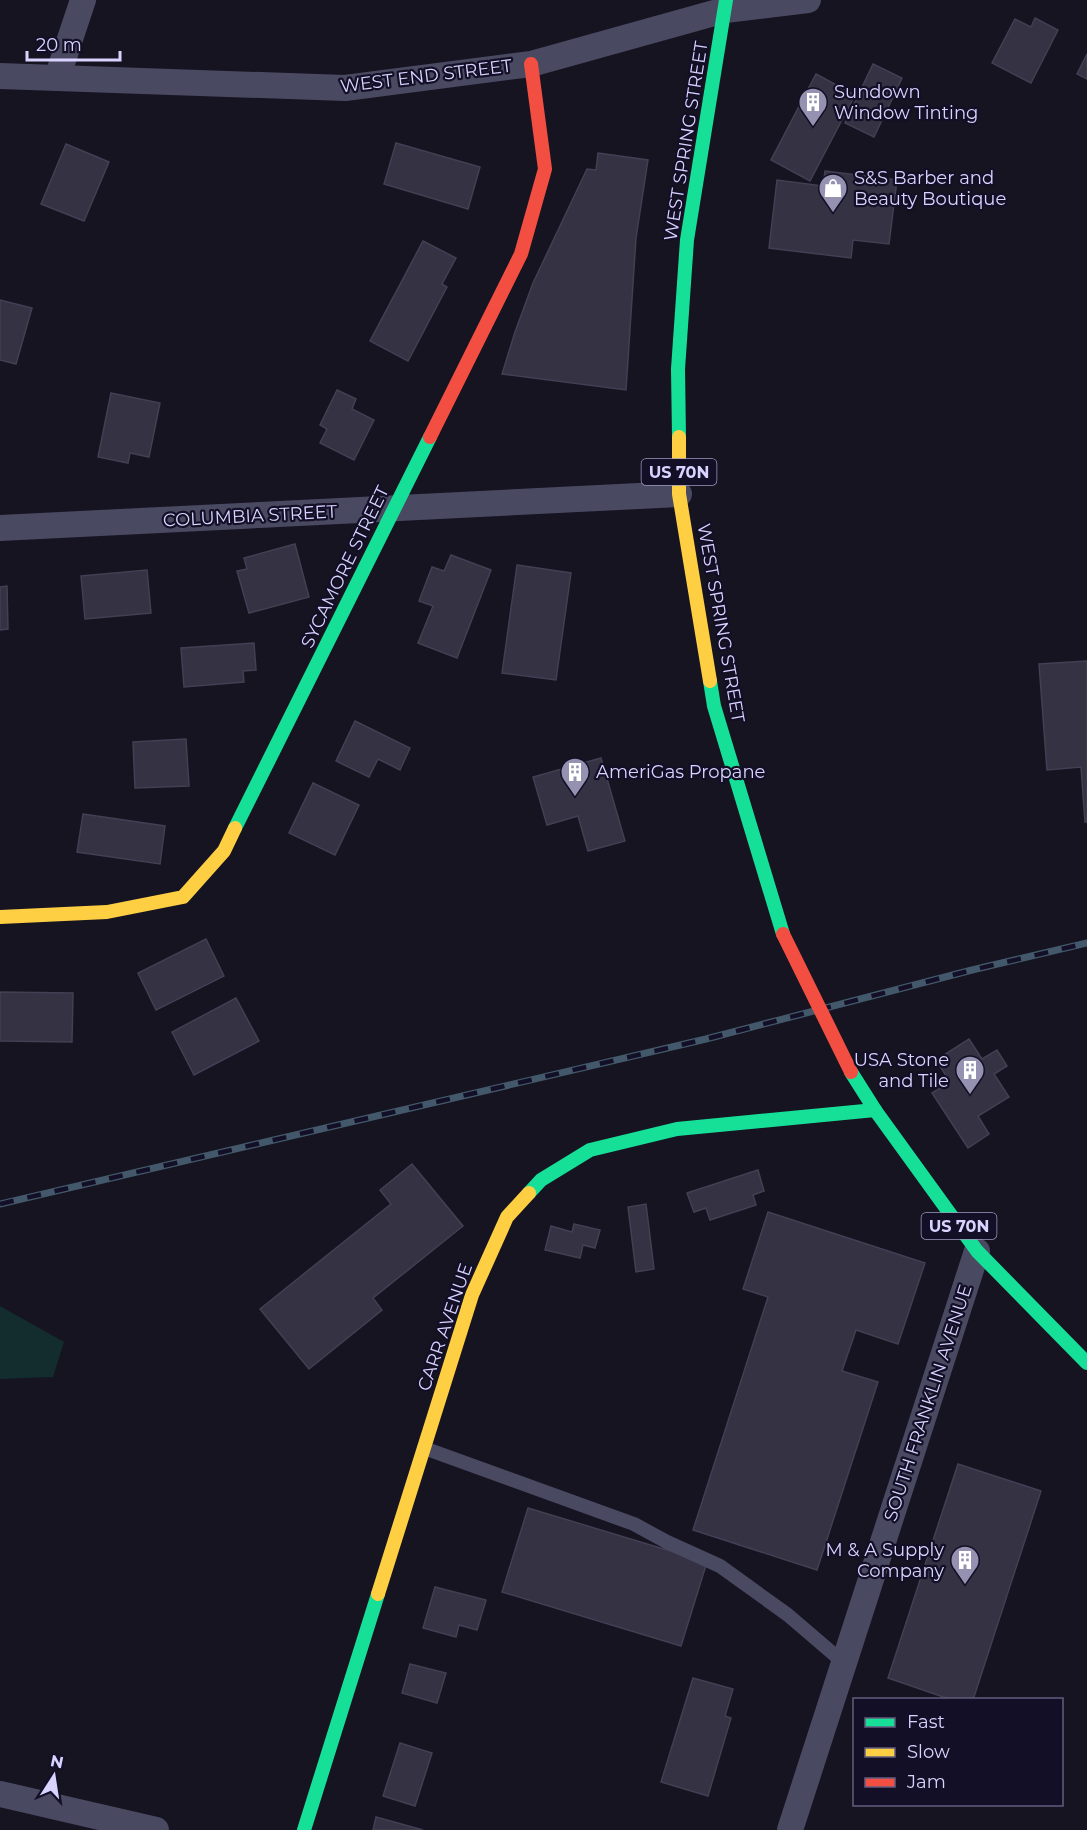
<svg xmlns="http://www.w3.org/2000/svg" width="1087" height="1830" font-family="Montserrat,sans-serif">
<rect width="100%" height="100%" fill="#161421"/>
<!-- green -->
<path fill="#132c2d" d="M0,1306l64,36 -11,35 -53,2z"/>
<!-- building -->
<g fill="#343243" stroke="#433f54" stroke-width="1.5">
<path d="M1035,18l23,12 -27,53 -39,-20 23,-44 16,8z"/>
<path d="M1087,54v25l-10,-5z"/>
<path d="M873,64l29,14 -28,59 -29,-14z"/>
<path d="M816,74l39,21 -45,86 -39,-21z"/>
<path d="M396,143l84,24 -12,42 -84,-25z"/>
<path d="M66,144l43,18 -25,59 -43,-17z"/>
<path d="M598,153l50,7 -12,78 -10,152 -124,-16 13,-42 18,-49 54,-114 9,1z"/>
<path d="M825,171l72,9 -8,64 -36,-4 -2,18 -82,-10 8,-68 46,6z"/>
<path d="M423,241l33,17 -14,26 5,3 -39,74 -38,-20z"/>
<path d="M0,300l32,8 -16,56 -16,-4z"/>
<path d="M337,390l19,9 -4,10 22,11 -20,40 -34,-17 7,-14 -7,-4z"/>
<path d="M111,393l49,10 -11,54 -19,-4 -2,10 -30,-6z"/>
<path d="M295,544l14,53 -60,16 -12,-42 10,-2 -3,-11z"/>
<path d="M451,555l40,15 -34,88 -39,-15 15,-37 -14,-5 13,-34 12,4z"/>
<path d="M517,565l54,8 -15,107 -54,-7z"/>
<path d="M147,570l4,43 -66,6 -4,-43z"/>
<path d="M7,586l1,43 -8,1v-43z"/>
<path d="M254,643l2,27 -13,1 1,11 -60,5 -3,-39z"/>
<path d="M1087,661v161h-2l-4,-55 -34,3 -8,-106z"/>
<path d="M355,721l55,27 -10,22 -22,-11 -9,18 -33,-16z"/>
<path d="M186,739l3,47 -54,2 -2,-46z"/>
<path d="M601,758l24,83 -37,10 -10,-35 -31,9 -14,-48z"/>
<path d="M313,783l46,22 -24,50 -46,-22z"/>
<path d="M83,814l82,12 -5,38 -83,-12z"/>
<path d="M206,939l18,37 -68,34 -18,-37z"/>
<path d="M0,992l73,1 -1,49 -72,-1z"/>
<path d="M236,998l23,43 -65,34 -22,-43z"/>
<path d="M969,1039l13,20 15,-9 10,16 -13,8 15,23 -31,19 11,18 -21,14 -36,-55 18,-11 -14,-22z"/>
<path d="M412,1164l51,62 -90,72 9,12 -73,59 -49,-60 131,-105 -11,-14z"/>
<path d="M758,1170l6,21 -11,4 3,10 -46,15 -4,-12 -12,4 -7,-19z"/>
<path d="M646,1204l8,65 -18,3 -8,-65z"/>
<path d="M768,1212l157,51 -27,81 -42,-14 -14,41 36,11 -61,188 -124,-40 75,-233 -25,-8z"/>
<path d="M574,1224l26,6 -5,18 -12,-3 -3,13 -35,-8 6,-24 21,6z"/>
<path d="M958,1464l83,27 -68,209h-21l-64,-22z"/>
<path d="M528,1508l179,54 -26,84 -179,-54z"/>
<path d="M435,1587l51,13 -9,30 -18,-5 -3,12 -33,-9z"/>
<path d="M410,1664l36,9 -9,30 -35,-10z"/>
<path d="M693,1678l40,11 -8,27 6,2 -23,78 -47,-14z"/>
<path d="M400,1743l32,10 -17,53 -32,-10z"/>
<path d="M376,1817l47,13h-50z"/>
</g>
<g fill="none" stroke-linecap="round" stroke-linejoin="round">
<!-- lane -->
<path stroke="#4a4962" stroke-width="14" d="M424,1448l210,76 33,18 53,24 68,49 56,48"/>
<!-- street -->
<g stroke="#4a4962" stroke-width="26">
<path d="M0,76l345,12 186,-24 194,-54 83,-10"/>
<path d="M57,78l26,-78"/>
<path d="M0,528l679,-34"/>
<path d="M0,1794l156,36"/>
<path d="M790,1830l187,-579"/>
</g>
<!-- fast -->
<g stroke="#16e098" stroke-width="14">
<path d="M679,437l-1,-68 9,-129 39,-240"/>
<path d="M710,681l4,25 69,228"/>
<path d="M235,828l195,-391"/>
<path d="M851,1072l24,38 102,141 110,112"/>
<path d="M529,1193l12,-13 49,-30 87,-21 198,-19"/>
<path d="M304,1830l74,-236"/>
</g>
<!-- slow -->
<g stroke="#ffcf43" stroke-width="14">
<path d="M679,437v57l31,187"/>
<path d="M0,917l107,-5 76,-15 41,-46 11,-23"/>
<path d="M378,1594l94,-299 35,-78 22,-24"/>
</g>
<!-- jam -->
<path stroke="#f24e42" stroke-width="14" d="M430,437l91,-183 24,-85 -14,-105"/>
<!-- rail casing -->
<g stroke="#43596b" stroke-width="7">
<path id="rail" d="M0,1204l706,-165 266,-69 115,-27"/>
</g>
<!-- rail -->
<use href="#rail" stroke="#130f26" stroke-width="4.5" stroke-dasharray="14" stroke-linecap="butt"/>
<!-- jam-bridge -->
<path stroke="#f24e42" stroke-width="14" d="M783,934l68,138"/>
</g>
<!-- icons -->
<defs>
<g id="building-pin" transform="scale(1.5)"><path d="M0 17L-7.5 6A9.5 9.5 0 1 1 7.5 6Z" fill="#9591b1" stroke="#130f26"/><path d="M-4-6H4V6H1V3H-1V6H-4ZM-2.5-4.3h1.7v1.8h-1.7ZM.8-4.3h1.7v1.8H.8ZM-2.5-1h1.7V.8h-1.7ZM.8-1h1.7V.8H.8Z" fill="#fff"/></g>
<g id="shop-pin" transform="scale(1.5)"><path d="M0 17L-7.5 6A9.5 9.5 0 1 1 7.5 6Z" fill="#9591b1" stroke="#130f26"/><path d="M-5-2.5h2.3a2.7 3.5 0 0 1 5.4 0H5L5.5 6h-11ZM-1.5-2.5h3a1.5 2.3 0 0 0-3 0Z" fill="#fff"/></g>
</defs>
<g fill-rule="evenodd">
<use href="#building-pin" x="813" y="102"/>
<use href="#shop-pin" x="833" y="188"/>
<use href="#building-pin" x="575" y="772"/>
<use href="#building-pin" x="970" y="1070"/>
<use href="#building-pin" x="965" y="1560"/>
</g>
<g text-anchor="middle" dominant-baseline="central" stroke-width="4.5" stroke-linejoin="round" paint-order="stroke">
<!-- shield labels -->
<g fill="#130f26" stroke="#9e99be" stroke-width="1.5">
<rect x="641.5" y="459" width="75" height="26" rx="4.5"/>
<rect x="921.5" y="1213" width="75" height="26" rx="4.5"/>
</g>
<g font-size="16" font-weight="bold" fill="#d9d4ff">
<text x="679" y="472">US 70N</text>
<text x="959" y="1226">US 70N</text>
</g>
<!-- street labels -->
<g font-size="18" fill="#d9d4ff" stroke="#130f26">
<text transform="translate(426 76) rotate(-7)">WEST END STREET</text>
<text transform="translate(686 141) rotate(-81)">WEST SPRING STREET</text>
<text transform="translate(250 516) rotate(-3)">COLUMBIA STREET</text>
<text transform="translate(345 567) rotate(-64)">SYCAMORE STREET</text>
<text transform="translate(721 623) rotate(80)">WEST SPRING STREET</text>
<text transform="translate(445 1327) rotate(-71)">CARR AVENUE</text>
<text transform="translate(928 1403) rotate(-72)">SOUTH FRANKLIN AVENUE</text>
</g>
<!-- poi labels -->
<g font-size="18" fill="#d9d4ff" stroke="#130f26" text-anchor="start">
<text x="834" y="92">Sundown<tspan x="834" dy="21">Window Tinting</tspan></text>
<text x="854" y="178">S&amp;S Barber and<tspan x="854" dy="21">Beauty Boutique</tspan></text>
<text x="596" y="772">AmeriGas Propane</text>
<text x="949" y="1060" text-anchor="end">USA Stone<tspan x="949" dy="21">and Tile</tspan></text>
<text x="944" y="1550" text-anchor="end">M &amp; A Supply<tspan x="944" dy="21">Company</tspan></text>
</g>
</g>
<!-- legend -->
<rect x="853" y="1698" width="210" height="108" fill="#130f26" stroke="#625e7d" stroke-width="1.5"/>
<rect x="865" y="1718" width="30" height="9" fill="#16e098" stroke="#625e7d" stroke-width="1.5"/>
<text x="907" y="1728" font-size="18" fill="#d9d4ff">Fast</text>
<rect x="865" y="1748" width="30" height="9" fill="#ffcf43" stroke="#625e7d" stroke-width="1.5"/>
<text x="907" y="1758" font-size="18" fill="#d9d4ff">Slow</text>
<rect x="865" y="1778" width="30" height="9" fill="#f24e42" stroke="#625e7d" stroke-width="1.5"/>
<text x="907" y="1788" font-size="18" fill="#d9d4ff">Jam</text>
<!-- north arrow -->
<g transform="translate(54 1776) rotate(12)" stroke="#130f26" stroke-width="4.5" paint-order="stroke">
<path d="M0-4.5L10 22L0 15L-10 22Z" fill="#d9d4ff"/>
<text y="-9" font-size="16" font-weight="bold" text-anchor="middle" fill="#d9d4ff">N</text>
</g>
<!-- scale -->
<path d="M27 51v9h93v-9" fill="none" stroke="#d9d4ff" stroke-width="3"/>
<text x="36" y="51" font-size="18" fill="#d9d4ff" stroke="#130f26" stroke-width="4.5" paint-order="stroke">20 m</text>
</svg>
